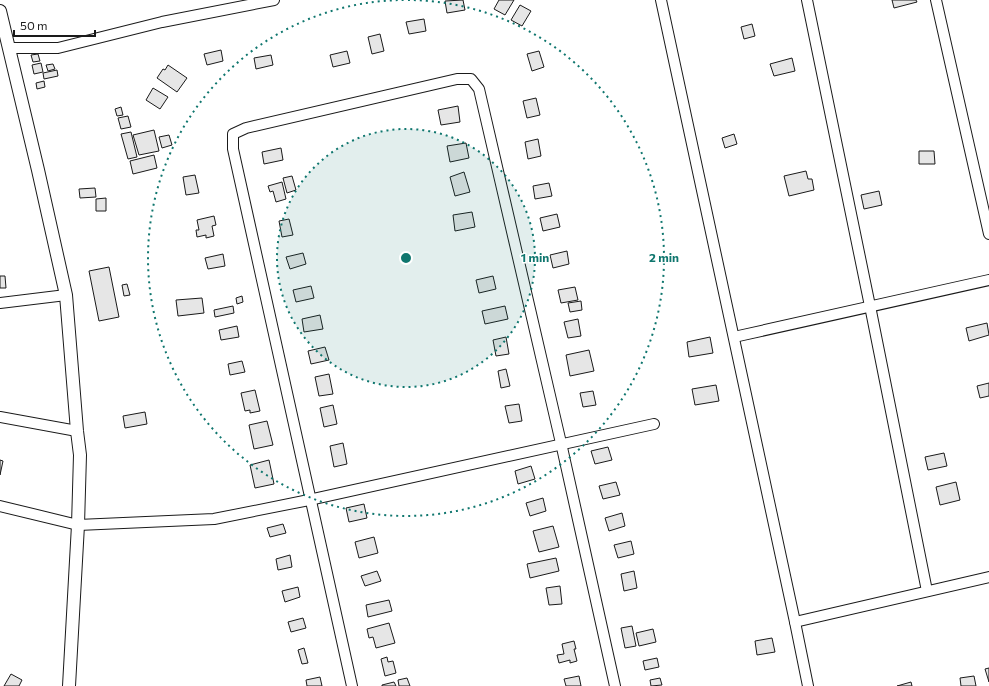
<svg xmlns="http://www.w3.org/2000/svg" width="989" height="686" font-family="Commissioner,sans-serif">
<rect width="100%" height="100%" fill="#fff"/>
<!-- building -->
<g fill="#e6e6e6" stroke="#1a1a1a">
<path d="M463,0l2,10 -18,3 -2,-12z"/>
<path d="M499,0h15l-9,15 -11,-6z"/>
<path d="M892,0h24l1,2 -23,6z"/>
<path d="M520,5l11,6 -9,15 -11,-6z"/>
<path d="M424,19l2,12 -17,3 -3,-12z"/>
<path d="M752,24l3,12 -11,3 -3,-12z"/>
<path d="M380,34l4,17 -12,3 -4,-17z"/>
<path d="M221,50l2,11 -16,4 -3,-11z"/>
<path d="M347,51l3,12 -17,4 -3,-12z"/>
<path d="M539,51l5,16 -12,4 -5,-17z"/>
<path d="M38,54l2,7 -7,1 -2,-7z"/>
<path d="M271,55l2,10 -17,4 -2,-11z"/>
<path d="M792,58l3,13 -21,5 -4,-12z"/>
<path d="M41,63l2,9 -9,2 -2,-9z"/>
<path d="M53,64l2,5 -7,2 -2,-6z"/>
<path d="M168,65l19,13 -10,14 -20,-14 6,-9 2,1z"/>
<path d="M57,70l1,6 -14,3 -1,-6z"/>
<path d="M44,81l1,6 -8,2 -1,-6z"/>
<path d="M153,88l15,9 -8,12 -14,-9z"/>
<path d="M536,98l4,17 -13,3 -4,-17z"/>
<path d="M458,106l2,16 -19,3 -3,-15z"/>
<path d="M121,107l2,8 -6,1 -2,-7z"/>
<path d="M128,116l3,11 -10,2 -3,-11z"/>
<path d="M154,130l5,21 -20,4 -6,-20z"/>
<path d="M131,132l6,25 -9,2 -7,-25z"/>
<path d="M734,134l3,10 -12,4 -3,-10z"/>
<path d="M169,135l3,10 -10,3 -3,-11z"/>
<path d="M538,139l3,17 -13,3 -3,-17z"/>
<path d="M466,143l3,15 -19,4 -3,-16z"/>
<path d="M281,148l2,12 -19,4 -2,-12z"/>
<path d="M919,151h15l1,13h-16z"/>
<path d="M154,155l3,13 -24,6 -3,-13z"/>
<path d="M806,171l2,8h4l2,11 -25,6 -5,-20z"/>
<path d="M464,172l6,20 -15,4 -5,-19z"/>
<path d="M195,175l4,18 -13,2 -3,-18z"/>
<path d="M292,176l4,14 -9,3 -4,-15z"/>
<path d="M282,182l4,17 -10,3 -3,-11 -3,1 -2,-6z"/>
<path d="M549,183l3,13 -17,3 -2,-13z"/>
<path d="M95,188l1,9 -16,1 -1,-9z"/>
<path d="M879,191l3,14 -18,4 -3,-14z"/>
<path d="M106,198v13h-10v-12z"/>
<path d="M472,212l3,15 -20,4 -2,-16z"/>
<path d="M557,214l3,13 -17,4 -3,-13z"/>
<path d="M214,216l2,9 -4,1 2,10 -8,2v-3l-9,2 -1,-7h3l-2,-10z"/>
<path d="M289,219l4,16 -11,2 -3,-16z"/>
<path d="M567,251l2,13 -16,4 -3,-13z"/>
<path d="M303,253l3,11 -16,5 -4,-12z"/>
<path d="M223,254l2,12 -17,3 -3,-11z"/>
<path d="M109,267l10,50 -20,4 -10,-50z"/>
<path d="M0,276h5l1,12h-6z"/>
<path d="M493,276l3,13 -17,4 -3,-13z"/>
<path d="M127,284l3,11 -6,1 -2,-11z"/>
<path d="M311,286l3,12 -18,4 -3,-12z"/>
<path d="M575,287l3,13 -17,3 -3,-13z"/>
<path d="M242,296l1,6 -6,2 -1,-6z"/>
<path d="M202,298l2,15 -26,3 -2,-16z"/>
<path d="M581,301l1,9 -12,2 -2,-9z"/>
<path d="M233,306l1,7 -19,4 -1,-7z"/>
<path d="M505,306l3,13 -23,5 -3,-13z"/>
<path d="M320,315l3,14 -19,3 -2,-13z"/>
<path d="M578,319l3,17 -13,2 -4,-16z"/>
<path d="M987,323l2,12 -20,6 -3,-13z"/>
<path d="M237,326l2,11 -18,3 -2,-10z"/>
<path d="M506,337l3,17 -13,2 -3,-16z"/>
<path d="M710,337l3,16 -24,4 -2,-15z"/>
<path d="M325,347l4,13 -18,4 -3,-13z"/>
<path d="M589,350l5,21 -24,5 -4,-21z"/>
<path d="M242,361l3,11 -15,3 -2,-11z"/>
<path d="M506,369l4,17 -9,2 -3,-17z"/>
<path d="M329,374l4,20 -14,2 -4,-19z"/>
<path d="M989,383v13l-9,2 -3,-12z"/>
<path d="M716,385l3,16 -24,4 -3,-16z"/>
<path d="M255,390l5,21 -10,2v-3l-5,1 -4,-18z"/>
<path d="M593,391l3,14 -13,2 -3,-14z"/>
<path d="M519,404l3,17 -13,2 -4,-17z"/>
<path d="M333,405l4,19 -13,3 -4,-19z"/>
<path d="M145,412l2,12 -22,4 -2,-12z"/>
<path d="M267,421l6,24 -19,4 -5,-24z"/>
<path d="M343,443l4,21 -13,3 -4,-21z"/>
<path d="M608,447l4,13 -17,4 -4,-13z"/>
<path d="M944,453l3,13 -19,4 -3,-13z"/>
<path d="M0,460l3,1 -3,14z"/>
<path d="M269,460l5,24 -19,4 -5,-23z"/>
<path d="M531,466l4,13 -17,5 -3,-13z"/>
<path d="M616,482l4,13 -17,4 -4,-13z"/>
<path d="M956,482l4,18 -20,5 -4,-18z"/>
<path d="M543,498l3,13 -16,5 -4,-13z"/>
<path d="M364,504l3,14 -18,4 -3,-14z"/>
<path d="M622,513l3,13 -16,5 -4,-13z"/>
<path d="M283,524l3,9 -16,4 -3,-9z"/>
<path d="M553,526l6,21 -20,5 -6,-21z"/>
<path d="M374,537l4,16 -19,5 -4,-16z"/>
<path d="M631,541l3,13 -16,4 -4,-13z"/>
<path d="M290,555l2,12 -14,3 -2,-11z"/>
<path d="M556,558l3,13 -29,7 -3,-14z"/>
<path d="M377,571l4,10 -16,5 -4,-10z"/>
<path d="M634,571l3,17 -13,3 -3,-17z"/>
<path d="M560,586l2,18 -13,1 -3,-17z"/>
<path d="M298,587l2,10 -15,5 -3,-11z"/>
<path d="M389,600l3,11 -24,6 -2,-12z"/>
<path d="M303,618l3,10 -15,4 -3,-10z"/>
<path d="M389,623l6,20 -19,5 -3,-11 -4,1 -2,-9z"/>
<path d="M632,626l4,20 -11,2 -4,-20z"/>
<path d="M653,629l3,13 -17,4 -3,-13z"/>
<path d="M772,638l3,14 -18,3 -2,-14z"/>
<path d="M574,641l2,8h-2l3,12 -7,2v-3l-11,3 -2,-8 7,-1 -2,-10z"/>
<path d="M304,648l4,15 -6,1 -4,-14z"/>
<path d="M387,657l1,5 5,-1 3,12 -11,3 -4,-17z"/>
<path d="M657,658l2,9 -14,3 -2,-9z"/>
<path d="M989,668v14l-4,-13z"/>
<path d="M11,674l11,6 -3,6h-15z"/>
<path d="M579,676l2,10h-15l-2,-7z"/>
<path d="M974,676l2,10h-15l-1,-8z"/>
<path d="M320,677l2,9h-15l-1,-6z"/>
<path d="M407,678l3,8h-11l-1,-6z"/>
<path d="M660,678l2,7 -11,1 -1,-6z"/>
<path d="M394,682l2,4h-14v-1z"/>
<path d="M911,682l1,4h-15z"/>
</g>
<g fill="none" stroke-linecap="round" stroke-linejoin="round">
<!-- minor casing -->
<g stroke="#1a1a1a" stroke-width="12">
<g id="minor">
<path d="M661,0l134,622 13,64"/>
<path d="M807,0l63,306 57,285"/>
<path d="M936,0l53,234"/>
<path d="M9,48h49l104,-26 112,-22"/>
<path d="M0,303l66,-8"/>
<path d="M734,337l255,-57"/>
<path d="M0,417l77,14"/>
<path d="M0,506l78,19 136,-6 95,-19 345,-76"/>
<path d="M795,622l194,-45"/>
<path d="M352,686l-119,-537v-15l13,-6 211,-49h14l8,10 82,354 54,243"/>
</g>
</g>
<!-- tertiary casing -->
<g stroke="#1a1a1a" stroke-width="14">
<path id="tertiary" d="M0,11l38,159 28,125 11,136 3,24 -2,70 -9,161"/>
</g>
<!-- minor -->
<use href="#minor" stroke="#fff" stroke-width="10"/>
<!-- tertiary -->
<use href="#tertiary" stroke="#fff" stroke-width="12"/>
</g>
<!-- distance rings -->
<circle cx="406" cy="258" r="129" fill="#0f766e" fill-opacity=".12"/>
<g fill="none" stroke="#0f766e" stroke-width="2" stroke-dasharray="2 4">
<circle cx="406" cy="258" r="129"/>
<path d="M408 0A258 258 0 1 1 404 0"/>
</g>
<circle cx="406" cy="258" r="6" fill="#0f766e" stroke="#fff" stroke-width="2"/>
<g font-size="12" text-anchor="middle" font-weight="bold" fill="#0f766e" stroke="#fff" stroke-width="3" stroke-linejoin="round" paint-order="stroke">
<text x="535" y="262">1 min</text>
<text x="664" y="262">2 min</text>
</g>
<!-- scale -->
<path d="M14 30v6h81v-6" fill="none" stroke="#1a1a1a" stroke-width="2"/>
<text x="20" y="30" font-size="12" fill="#1a1a1a" stroke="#ffffff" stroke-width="3" paint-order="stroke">50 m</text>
</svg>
